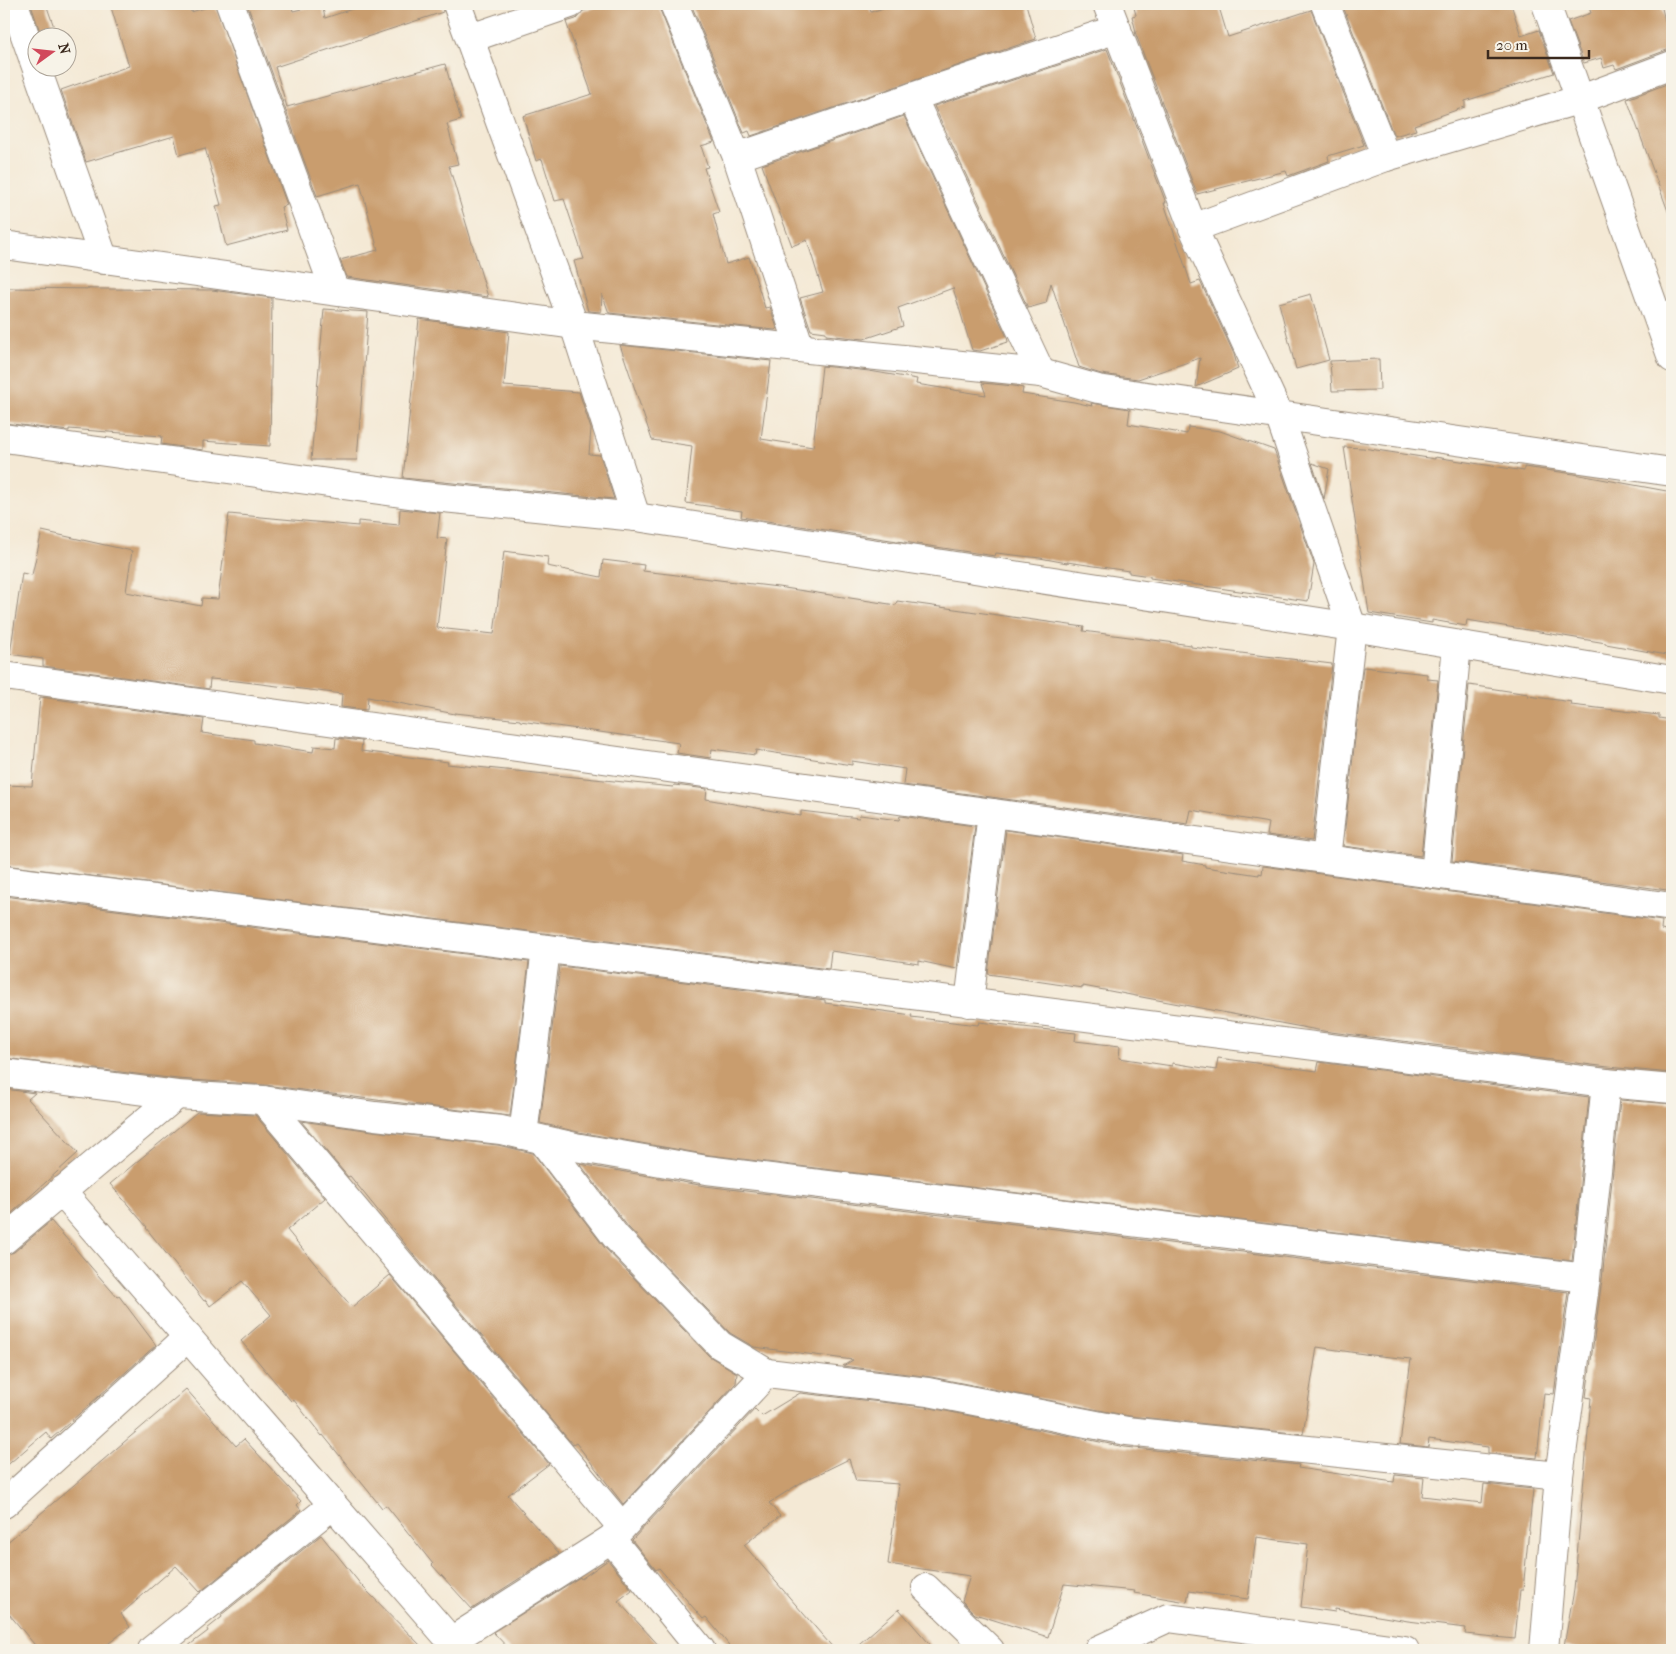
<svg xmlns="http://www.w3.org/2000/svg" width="1676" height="1654" font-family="'IM FELL French Canon',serif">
<rect width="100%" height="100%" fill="#f7f3e8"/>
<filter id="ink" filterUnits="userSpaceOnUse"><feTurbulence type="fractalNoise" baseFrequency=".02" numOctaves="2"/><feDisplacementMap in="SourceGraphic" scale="10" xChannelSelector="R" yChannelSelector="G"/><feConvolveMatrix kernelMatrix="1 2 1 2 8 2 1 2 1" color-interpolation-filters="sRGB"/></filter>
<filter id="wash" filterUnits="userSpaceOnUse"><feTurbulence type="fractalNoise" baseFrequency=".0096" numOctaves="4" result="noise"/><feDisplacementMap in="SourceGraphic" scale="20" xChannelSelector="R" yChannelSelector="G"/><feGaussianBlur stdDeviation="1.12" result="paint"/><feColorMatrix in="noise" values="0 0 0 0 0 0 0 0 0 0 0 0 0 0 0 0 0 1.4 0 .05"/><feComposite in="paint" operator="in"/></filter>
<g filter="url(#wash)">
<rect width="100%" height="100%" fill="#f4e9d5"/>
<g id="blocks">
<!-- building -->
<g fill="#c99d6e">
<path d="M36,4h10l8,23 -14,5 -9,-27z"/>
<path d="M110,4h79l2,8 24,-7 72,200 -6,2 6,23 -61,16 -10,-40 5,-1 -16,-57 -26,7 -5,-19 -88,26 -25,-72 68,-24z"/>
<path d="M247,4h44l2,7 29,-7 3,14 42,-14h75l1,8 -168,55 12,40 158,-43 16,56 -14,4 11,40 -9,2 39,131 -141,-20 -7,-17 38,-10 -18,-67 -43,13z"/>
<path d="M606,4h53l1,6 54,132 -13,4 7,21 -4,1 15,44 -6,2 13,50 23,-7 16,51 5,-1 7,21 -2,2 -166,-17 -7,-19 -1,18 -13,-1 -14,-50 10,-2 -20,-60 -9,2 -13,-42 -6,2 -13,-45 69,-22 -26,-72 10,-3 7,-8z"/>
<path d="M691,4h177l3,8 25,-8h130l10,35 -285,97 -2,-5 -5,2z"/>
<path d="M1133,4h85l10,33 83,-27 53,135 -36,11 1,5 -41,15 -2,-5 -89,23 -62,-162h1l-4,-16 4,-1z"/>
<path d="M1342,4h169l10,32 18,-6 15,43 -89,28v6l-51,18 2,5 -22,6z"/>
<path d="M1588,4h73l11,46h-5l-51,19 -2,-4 -10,3 -3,-10 -17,5 -16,-42 23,-8z"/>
<path d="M1107,49l59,154h-2l27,81 9,-3 34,73 4,15 -42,18 4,-29 -62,21 -37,-5 -22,-7 -28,-84 -5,20 -18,5 -94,-202z"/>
<path d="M1672,82v131l-3,1 -42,-115z"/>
<path d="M904,116l103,221 1,5 -28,9 -8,-1 -19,-62 -55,20 5,18 -39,13 -38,-4v-3l-15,-2 -11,-32 23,-6 -16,-52 -15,6 -30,-81z"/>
<path d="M4,288l208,2 60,8 -2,148 -67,-5v9l-42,-6 1,-8 -93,-7v2l-65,-8z"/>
<path d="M1311,294l18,66 -33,9 -17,-66z"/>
<path d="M324,309l44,3 -11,148h-46z"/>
<path d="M419,319l90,13 -5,54 75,6 12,37 -2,25 11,1 14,44 -211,-21z"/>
<path d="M620,345l151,16 -10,78 52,8 9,-81 47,5 48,8 -1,5 70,11 -4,-12 32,3 9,2 -1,6 52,8 18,4 -1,-3 39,6 -2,15 59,10 1,-7 32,4 54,19 40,114 -6,37 -158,-23v-2l-21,-3v-2l-62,-9v1l-27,-5 -44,-5 -1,3 -254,-39 1,-6 -56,-8 6,-57 -40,-6z"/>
<path d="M1379,359l1,31 -48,1 -2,-30z"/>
<path d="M1344,447l19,1 72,11v-2l89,14v-4l50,7 98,18v164l-66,-12v-1l-139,-23 -1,6 -34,-6v3l-63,-10z"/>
<path d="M1312,463l17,6 -5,30z"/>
<path d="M400,509l40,4 -3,25 10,1 -10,89 57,6 10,-83 44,6 -1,9 54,11 2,-17 41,5 -1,6 135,16 118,18 1,-4 187,26 -1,4 108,14v2l141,17 -20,177 -45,-6 2,-12 -78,-13 -3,14 -285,-39 2,-16 -53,-8v4l-96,-15 -1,5 -43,-6 -1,9 -34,-5 2,-10 -159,-22v-1l-65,-7v1l-87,-17 -1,13 -26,-3 1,-13 -105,-13 -27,-2 -1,10 -166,-23v-7l-33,-5 12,-81 10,2 10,-44 90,20 -6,41 75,14 1,-8 16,1 11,-85 129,12v-5l41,4z"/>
<path d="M1363,667l64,7v5l11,1 -17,176 -78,-10z"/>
<path d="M1469,685l59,9v2l44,6 -1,3 88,10v3l13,2v133l-5,37 -215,-29z"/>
<path d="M40,697l164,22 -2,14 52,7v3l59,9 1,-6 21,2 1,-10 26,3 -1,10 87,11 -1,2 226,23 1,-2 33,4 -1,10 95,17v-5l58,7 1,-3 39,5 1,-4 75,10 -18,143 -38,-8v3l-88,-13 -2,18 -825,-104v-80l28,1z"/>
<path d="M1006,830l177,25 -1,6 23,4v2l54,8v-2l3,1 1,-8 399,55 -1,9 11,2v141l-64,-6 -285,-36 -240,-45v2l-95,-14z"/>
<path d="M4,896l525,66 -19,154 -133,-16 -112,-15 -87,-6 -174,-21z"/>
<path d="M560,966l265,34v3l87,12 -1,2 67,8 1,-3 97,11 -1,8 45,5 -1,12 53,8v-3l44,7 2,-12 99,13 2,-9 270,35 -17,164 -863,-106 -131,-23 -38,-9z"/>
<path d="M4,1089l31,4 -7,6 50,54 -74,67z"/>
<path d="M1620,1100l52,4v546h-85l-23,-4 10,-56 17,-192 -5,-1 16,-117z"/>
<path d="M197,1112l58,3 70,83 -38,32 28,34 37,43 38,-32 159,189 -41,31 51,58 -87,56 -40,-44 1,-1 -47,-59 -4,3 -59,-73 -1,1 -29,-37 -2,2 -50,-60 30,-26 -29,-34 -32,25 -4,-6 -2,1 -58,-73 1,-1 -37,-43z"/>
<path d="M301,1121l72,10 125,14 35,8 72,95 104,108 28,17 -1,10 -113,121 -47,-61 -3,2 -159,-190 -64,-79 -2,1z"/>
<path d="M580,1164l125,22 863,106 -14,102 -10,-1 -7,65 -49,-5v-6l-59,-8 -1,8 -28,-3 11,-85 -40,-4 -54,-8 -14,87 -174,-18 -198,-39 -88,-11 10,-6 -99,-13 -24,-14 -102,-106z"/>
<path d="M51,1221l66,76 2,-1 37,49 -105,94 -5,-7 -42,36v-213l10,-3z"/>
<path d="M186,1389l50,57 8,-7 57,62 -4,4 4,5 -101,82 -24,-26 -55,48 9,13 -30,23h-61l-35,-42v-63z"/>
<path d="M800,1393l126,14 199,40 174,18 -1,3 96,14 1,-7 29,3 -2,18 60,7 2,-19 49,5 -10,101h-3l-5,49 -50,-5 1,-6 -58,-7 -73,-12v3l-34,-5 7,-63 -52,-7 -8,62 -59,-8 -2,11 -53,-9 1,-2 -71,-7 -16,53 -73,-23 -13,-13 8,-25 -82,-12 11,-80 -43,-3 -7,-22 -47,23 -33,21 11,13 -36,29 91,105h-102l-27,-33 -3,2 -44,-51 -3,2 -24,-30 123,-131 7,7z"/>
<path d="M321,1535l41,51 63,64h-242l25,-19 -1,-2 15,-12 -1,-2z"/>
<path d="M608,1560l24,30 -14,11 45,49h-153l-17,-18 87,-55 1,2z"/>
<path d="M899,1609l36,41h-83z"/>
</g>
</g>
</g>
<g filter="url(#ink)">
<use href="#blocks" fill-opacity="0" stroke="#988a7a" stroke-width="1"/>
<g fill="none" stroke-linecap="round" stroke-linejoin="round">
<!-- street casing -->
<g stroke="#988a7a" stroke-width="30">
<g id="street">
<path d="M14,4l90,256"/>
<path d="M230,4l105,287"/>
<path d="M457,4l117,321 62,192"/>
<path d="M674,4l63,153 63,191"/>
<path d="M1107,4l86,224 86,187 73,212 -26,232"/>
<path d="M1325,4l61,153"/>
<path d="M1546,4l126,354"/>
<path d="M471,38l99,-34"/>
<path d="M912,97l129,276"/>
<path d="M737,157l175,-60 205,-68"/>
<path d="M1193,228l193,-71 195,-58 91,-34"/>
<path d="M4,245l570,80 467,48 57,16 574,83"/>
<path d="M4,438l419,58 213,21 716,110 320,53"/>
<path d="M4,676l1668,231"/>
<path d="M1435,874l22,-229"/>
<path d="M4,880l1602,203 66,6"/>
<path d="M969,1003l23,-190"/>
<path d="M4,1073l173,22 86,5 112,16 126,14 74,17 132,23 879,108"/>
<path d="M263,1100l359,427"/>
<path d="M523,1135l23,-186"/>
<path d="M543,1141l73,96 104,108 47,28 161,19 199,39 432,45"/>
<path d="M61,1191l390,450 160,-102 156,-166"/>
<path d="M4,1240l173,-145"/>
<path d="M4,1504l184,-167"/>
<path d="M611,1539l90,111"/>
<path d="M926,1588l64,62"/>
<path d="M152,1650l181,-145"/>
<path d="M1098,1650l70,-32 237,32"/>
<path d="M1544,1650l15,-174 27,-198 20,-195"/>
</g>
</g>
<!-- street -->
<use href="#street" stroke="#fff" stroke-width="28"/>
</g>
</g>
<!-- margin -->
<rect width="1676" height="1654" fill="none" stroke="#f7f3e8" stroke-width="20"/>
<!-- north arrow -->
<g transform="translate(52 52) rotate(75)"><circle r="24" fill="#f7f3e8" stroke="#aca397"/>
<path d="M0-4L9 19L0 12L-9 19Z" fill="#d1495b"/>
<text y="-8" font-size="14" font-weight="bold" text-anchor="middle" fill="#3b2a1e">N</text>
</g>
<!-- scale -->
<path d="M1488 50v8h101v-8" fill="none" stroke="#3b2a1e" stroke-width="2.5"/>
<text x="1496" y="50" font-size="15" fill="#3b2a1e" stroke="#f7f3e8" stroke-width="4" paint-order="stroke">20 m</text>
</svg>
